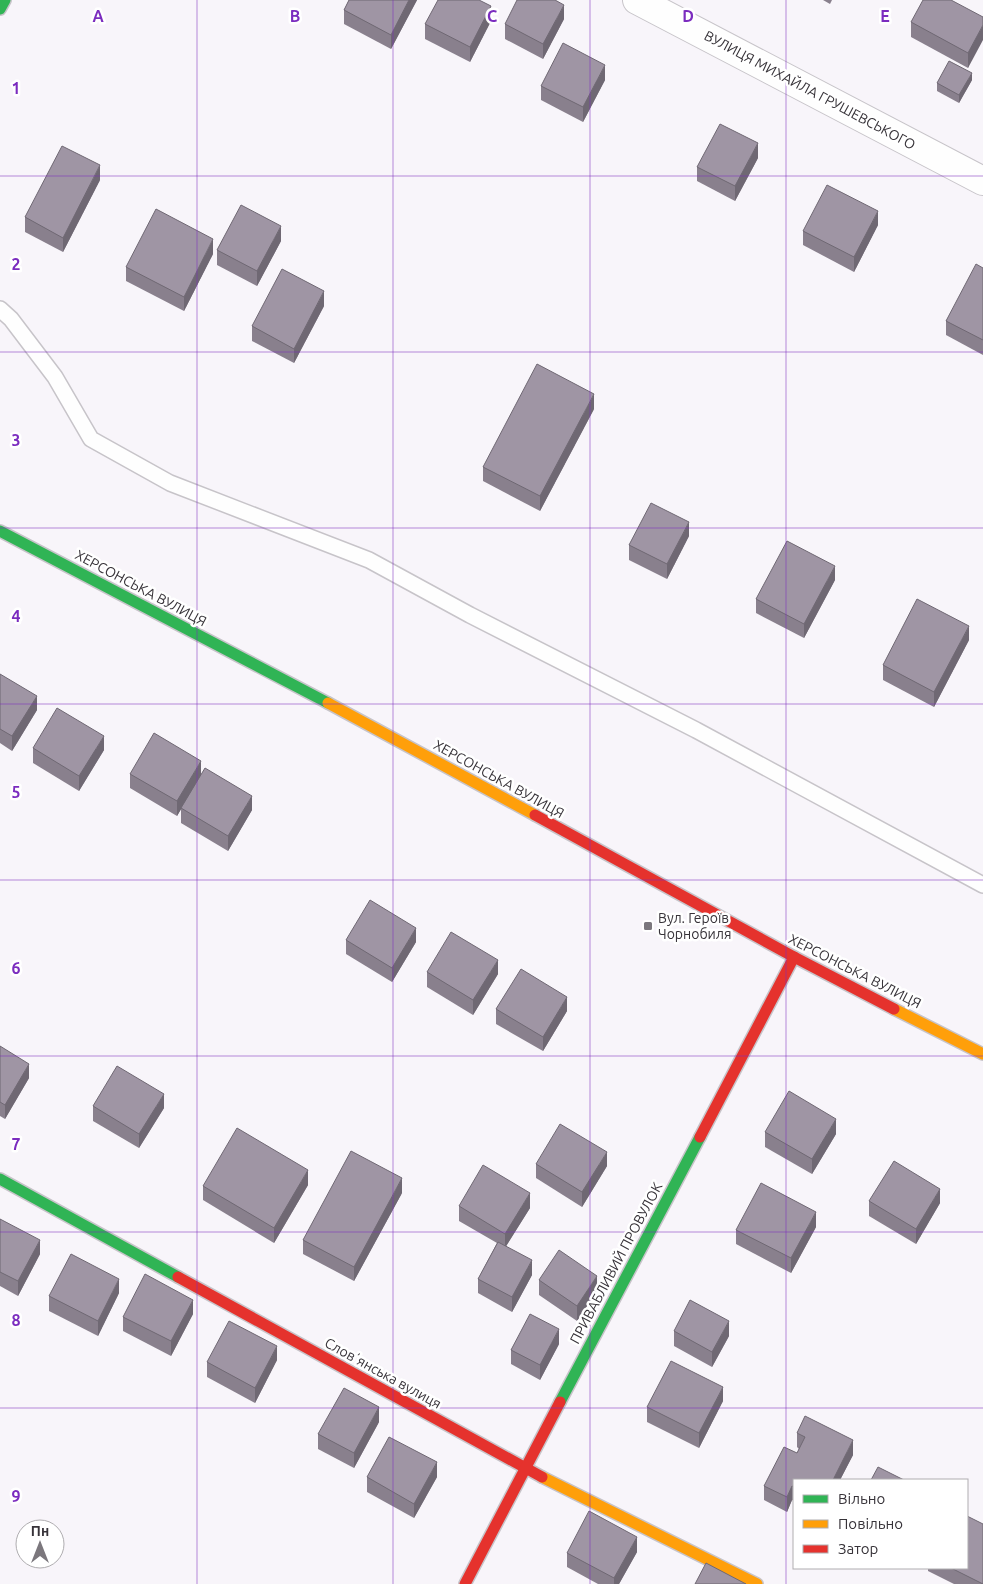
<svg xmlns="http://www.w3.org/2000/svg" width="983" height="1584" font-family="Ubuntu,sans-serif">
<rect width="100%" height="100%" fill="#f8f5fa"/>
<g fill="none" stroke-linecap="round" stroke-linejoin="round">
<!-- lane casing -->
<g stroke="#c7c4c9" stroke-width="18">
<path id="lane" d="M0,309l11,10 44,58 36,62 79,44 199,77 101,55 226,115 287,155"/>
</g>
<!-- street casing -->
<g stroke="#c7c4c9" stroke-width="30">
<path id="street" d="M637,0l346,181"/>
</g>
<!-- fast casing -->
<g stroke="#c7c4c9" stroke-width="14">
<g id="fast">
<path d="M0,9l5,-9"/>
<path d="M0,531l328,172"/>
<path d="M0,1179l178,98"/>
<path d="M560,1402l140,-265"/>
</g>
</g>
<!-- slow casing -->
<g stroke="#c7c4c9" stroke-width="14">
<g id="slow">
<path d="M328,703l207,112"/>
<path d="M894,1009l89,45"/>
<path d="M542,1477l215,107"/>
</g>
</g>
<!-- jam casing -->
<g stroke="#c7c4c9" stroke-width="14">
<g id="jam">
<path d="M535,815l259,142 100,52"/>
<path d="M700,1137l94,-180"/>
<path d="M178,1277l364,200"/>
<path d="M465,1584l95,-182"/>
</g>
</g>
<!-- lane -->
<use href="#lane" stroke="#fefefe" stroke-width="15"/>
<!-- street -->
<use href="#street" stroke="#fefefe" stroke-width="28"/>
<!-- fast -->
<use href="#fast" stroke="#30b455" stroke-width="11"/>
<!-- slow -->
<use href="#slow" stroke="#ff9f0a" stroke-width="11"/>
<!-- jam -->
<use href="#jam" stroke="#e5322d" stroke-width="11"/>
</g>
<!-- wall -->
<g fill="#89808d">
<path d="M349,0h68l-26,49 -47,-25v-14z"/>
<path d="M823,0h9l-2,4z"/>
<path d="M983,17l-15,51 -57,-31v-15z"/>
<path d="M564,19l-21,40 -38,-20v-15z"/>
<path d="M491,21l-21,41 -45,-23v-15z"/>
<path d="M605,80l-22,42 -42,-22v-14z"/>
<path d="M972,80l-13,23 -22,-12v-8z"/>
<path d="M758,158l-23,43 -38,-20v-14z"/>
<path d="M100,180l-37,72 -38,-20v-15z"/>
<path d="M878,225l-24,47 -51,-27v-14z"/>
<path d="M281,241l-24,45 -40,-21v-15z"/>
<path d="M213,254l-29,57 -58,-30v-14z"/>
<path d="M983,268v87l-37,-20v-14z"/>
<path d="M324,306l-30,57 -42,-22v-15z"/>
<path d="M594,409l-54,102 -57,-30v-14z"/>
<path d="M689,536l-22,43 -38,-19v-15z"/>
<path d="M835,580l-31,58 -48,-25v-14z"/>
<path d="M969,640l-35,67 -51,-27v-15z"/>
<path d="M0,674l37,36 -25,41 -12,-8z"/>
<path d="M33,748l71,2 -25,41 -46,-28z"/>
<path d="M130,774l71,1 51,35 -24,41 -47,-28v-14l-4,7 -47,-28z"/>
<path d="M346,940l70,2 -24,40 -46,-28z"/>
<path d="M427,972l71,2 -25,41 -46,-28z"/>
<path d="M496,1009l71,2 -24,40 -47,-27z"/>
<path d="M0,1046l29,32 -24,41 -5,-3z"/>
<path d="M93,1106l71,2 -25,40 -46,-27z"/>
<path d="M765,1132l71,2 -24,40 -47,-27z"/>
<path d="M536,1164l71,2 -25,41 -46,-29z"/>
<path d="M308,1185l-34,58 -71,-43v-14z"/>
<path d="M402,1193l-48,88 -51,-27v-14z"/>
<path d="M869,1201l71,2 -24,41 -47,-28z"/>
<path d="M459,1206l71,2 -24,38 26,29 -20,37 -34,-19v-14l19,-36 -38,-22z"/>
<path d="M0,1219l40,35 -22,42 -18,-10z"/>
<path d="M816,1227l-25,46 -55,-29v-14z"/>
<path d="M539,1280l58,11 -20,30 -38,-26z"/>
<path d="M119,1293l-21,43 -49,-25v-15z"/>
<path d="M193,1314l-22,42 -48,-25v-14z"/>
<path d="M674,1331l55,5 -17,31 -38,-21z"/>
<path d="M559,1344l-19,36 -29,-16v-14z"/>
<path d="M277,1360l-22,43 -48,-26v-15z"/>
<path d="M723,1401l-24,47 -52,-26v-15z"/>
<path d="M379,1422l-25,46 -36,-19v-15z"/>
<path d="M797,1433l56,22 -13,25h-46v21l-2,-1 -5,12 -23,-12v-14l33,-33 2,-4 -2,-2z"/>
<path d="M367,1477h70l-23,41 -47,-26z"/>
<path d="M637,1552l-18,32h-21l-31,-17v-14z"/>
<path d="M928,1568h39l16,16h-29l-26,-13z"/>
</g>
<!-- shaded-wall -->
<g fill="#6f6873">
<path d="M409,0h8l-26,49v-14z"/>
<path d="M564,5v14l-21,40v-15z"/>
<path d="M491,6v15l-21,41v-15z"/>
<path d="M983,25v15l-15,28v-15z"/>
<path d="M605,65v15l-22,42v-15z"/>
<path d="M972,73v7l-13,23v-8z"/>
<path d="M758,143v15l-23,43v-15z"/>
<path d="M100,165v15l-37,72v-14z"/>
<path d="M878,211v14l-24,47v-15z"/>
<path d="M281,226v15l-24,45v-15z"/>
<path d="M213,239v15l-29,57v-14z"/>
<path d="M324,291v15l-30,57v-14z"/>
<path d="M594,394v15l-54,102v-15z"/>
<path d="M689,522v14l-22,43v-15z"/>
<path d="M835,566v14l-31,58v-14z"/>
<path d="M969,626v14l-35,67v-15z"/>
<path d="M37,696v14l-25,41v-15z"/>
<path d="M104,736v14l-25,41v-15z"/>
<path d="M201,761v15l-24,40v-15z"/>
<path d="M252,796v14l-24,41v-15z"/>
<path d="M416,928v14l-24,40v-14z"/>
<path d="M498,960v14l-25,41v-15z"/>
<path d="M567,997v14l-24,40v-14z"/>
<path d="M29,1064v14l-24,41v-14z"/>
<path d="M164,1094v14l-25,40v-14z"/>
<path d="M836,1119v15l-24,40v-15z"/>
<path d="M607,1152v14l-25,41v-15z"/>
<path d="M308,1170v15l-34,58v-15z"/>
<path d="M402,1178v15l-48,88v-14z"/>
<path d="M940,1189v14l-24,41v-15z"/>
<path d="M530,1193v15l-25,40v-14z"/>
<path d="M816,1212v15l-25,46v-15z"/>
<path d="M40,1240v14l-22,42v-15z"/>
<path d="M532,1260v15l-20,37v-15z"/>
<path d="M597,1276v15l-20,30v-15z"/>
<path d="M119,1279v14l-21,43v-15z"/>
<path d="M193,1300v14l-22,42v-15z"/>
<path d="M729,1321v15l-17,31v-15z"/>
<path d="M559,1329v15l-19,36v-15z"/>
<path d="M277,1346v14l-22,43v-15z"/>
<path d="M723,1387v14l-24,47v-15z"/>
<path d="M379,1407v15l-25,46v-15z"/>
<path d="M853,1440v15l-13,25h-7z"/>
<path d="M437,1462v15l-23,41v-14z"/>
<path d="M792,1486v14l-5,12v-15z"/>
<path d="M637,1537v15l-18,32h-5v-6z"/>
</g>
<!-- building -->
<g fill="#9f95a4" stroke="#6f6873">
<path d="M349,0h60l-18,35 -47,-25z"/>
<path d="M438,0h41l12,6 -21,41 -45,-23z"/>
<path d="M517,0h38l9,5 -21,39 -38,-20z"/>
<path d="M923,0h28l32,17v8l-15,28 -57,-31z"/>
<path d="M563,43l42,22 -22,42 -42,-21z"/>
<path d="M949,61l23,12 -13,22 -22,-12z"/>
<path d="M720,124l38,19 -23,43 -38,-19z"/>
<path d="M62,146l38,19 -37,73 -38,-21z"/>
<path d="M827,185l51,26 -24,46 -51,-26z"/>
<path d="M241,205l40,21 -24,45 -40,-21z"/>
<path d="M156,209l57,30 -29,58 -58,-30z"/>
<path d="M976,264l7,4v72l-37,-19z"/>
<path d="M282,269l42,22 -30,58 -42,-23z"/>
<path d="M537,364l57,30 -54,102 -57,-29z"/>
<path d="M651,503l38,19 -22,42 -38,-19z"/>
<path d="M787,541l48,25 -31,58 -48,-25z"/>
<path d="M917,599l52,27 -35,66 -51,-27z"/>
<path d="M0,674l37,22 -25,40 -12,-7z"/>
<path d="M57,708l47,28 -25,40 -46,-28z"/>
<path d="M154,733l47,28 -24,40 -47,-27z"/>
<path d="M205,768l47,28 -24,40 -47,-28z"/>
<path d="M370,900l46,28 -24,40 -46,-28z"/>
<path d="M451,932l47,28 -25,40 -46,-28z"/>
<path d="M521,969l46,28 -24,40 -47,-28z"/>
<path d="M0,1046l29,18 -24,41 -5,-3z"/>
<path d="M117,1066l47,28 -25,40 -46,-28z"/>
<path d="M789,1091l47,28 -24,40 -47,-27z"/>
<path d="M560,1124l47,28 -25,40 -46,-28z"/>
<path d="M237,1128l71,42 -34,58 -71,-42z"/>
<path d="M351,1151l51,27 -48,89 -51,-27z"/>
<path d="M894,1161l46,28 -24,40 -47,-28z"/>
<path d="M483,1165l47,28 -25,41 -46,-28z"/>
<path d="M761,1183l55,29 -25,46 -55,-28z"/>
<path d="M0,1219l40,21 -22,41 -18,-9z"/>
<path d="M498,1242l34,18 -20,37 -34,-18z"/>
<path d="M559,1250l38,26 -20,30 -38,-26z"/>
<path d="M71,1254l48,25 -21,42 -49,-25z"/>
<path d="M145,1274l48,26 -22,41 -48,-24z"/>
<path d="M690,1300l39,21 -17,31 -38,-21z"/>
<path d="M530,1314l29,15 -19,36 -29,-15z"/>
<path d="M229,1321l48,25 -22,42 -48,-26z"/>
<path d="M671,1361l52,26 -24,46 -52,-26z"/>
<path d="M344,1388l35,19 -25,46 -36,-19z"/>
<path d="M805,1416l48,24 -20,40h-39v7l-2,-1 -5,11 -23,-11 20,-39 13,6 8,-16 -8,-4z"/>
<path d="M389,1437l48,25 -23,42 -47,-27z"/>
<path d="M878,1467l26,13h-33z"/>
<path d="M589,1511l48,26 -23,41 -47,-25z"/>
<path d="M967,1516l16,8v60l-32,-16h16z"/>
<path d="M706,1563l40,21h-51z"/>
</g>
<!-- grid -->
<path fill="none" stroke="#7b2cbf" stroke-width="1" stroke-opacity="0.55" d="M197,0v1584M393,0v1584M590,0v1584M786,0v1584M0,176h983M0,352h983M0,528h983M0,704h983M0,880h983M0,1056h983M0,1232h983M0,1408h983"/>
<!-- markers -->
<rect fill="#7b777d" stroke="#fff" stroke-width="2" x="643" y="921" width="10" height="10" rx="2.5"/>
<g text-anchor="middle" dominant-baseline="central" stroke-width="5" stroke-linejoin="round" paint-order="stroke">
<!-- street labels -->
<g font-size="14" fill="#373339" stroke="#fff">
<text transform="translate(810 90) rotate(28)">ВУЛИЦЯ МИХАЙЛА ГРУШЕВСЬКОГО</text>
<text transform="translate(141 588) rotate(28)">ХЕРСОНСЬКА ВУЛИЦЯ</text>
<text transform="translate(499 779) rotate(29)">ХЕРСОНСЬКА ВУЛИЦЯ</text>
<text transform="translate(855 971) rotate(27)">ХЕРСОНСЬКА ВУЛИЦЯ</text>
<text transform="translate(616 1263) rotate(-62)">ПРИВАБЛИВИЙ ПРОВУЛОК</text>
<text transform="translate(383 1373) rotate(29)">Словʼянська вулиця</text>
</g>
<!-- poi labels -->
<g font-size="14" fill="#373339" stroke="#fff" text-anchor="start">
<text x="658" y="918">Вул. Героїв<tspan x="658" dy="16">Чорнобиля</tspan></text>
</g>
</g>
<g font-size="16" text-anchor="middle" font-weight="bold" fill="#7b2cbf" stroke="#fff" stroke-width="5" stroke-linejoin="round" paint-order="stroke">
<text x="98" y="22">A</text>
<text x="295" y="22">B</text>
<text x="492" y="22">C</text>
<text x="688" y="22">D</text>
<text x="885" y="22">E</text>
<text x="16" y="94">1</text>
<text x="16" y="270">2</text>
<text x="16" y="446">3</text>
<text x="16" y="622">4</text>
<text x="16" y="798">5</text>
<text x="16" y="974">6</text>
<text x="16" y="1150">7</text>
<text x="16" y="1326">8</text>
<text x="16" y="1502">9</text>
</g>
<!-- legend -->
<rect x="793" y="1479" width="175" height="90" fill="#ffffff" stroke="#afadb0"/>
<rect x="803" y="1495" width="25" height="8" fill="#30b455" stroke="#afadb0"/>
<text x="838" y="1504" font-size="15" fill="#373339">Вільно</text>
<rect x="803" y="1520" width="25" height="8" fill="#ff9f0a" stroke="#afadb0"/>
<text x="838" y="1529" font-size="15" fill="#373339">Повільно</text>
<rect x="803" y="1545" width="25" height="8" fill="#e5322d" stroke="#afadb0"/>
<text x="838" y="1554" font-size="15" fill="#373339">Затор</text>
<!-- north arrow -->
<g transform="translate(40 1544)"><circle r="24" fill="#ffffff" stroke="#afadb0"/>
<path d="M0-4L9 19L0 12L-9 19Z" fill="#7b777d"/>
<text y="-8" font-size="14" font-weight="bold" text-anchor="middle" fill="#373339">Пн</text>
</g>
</svg>
